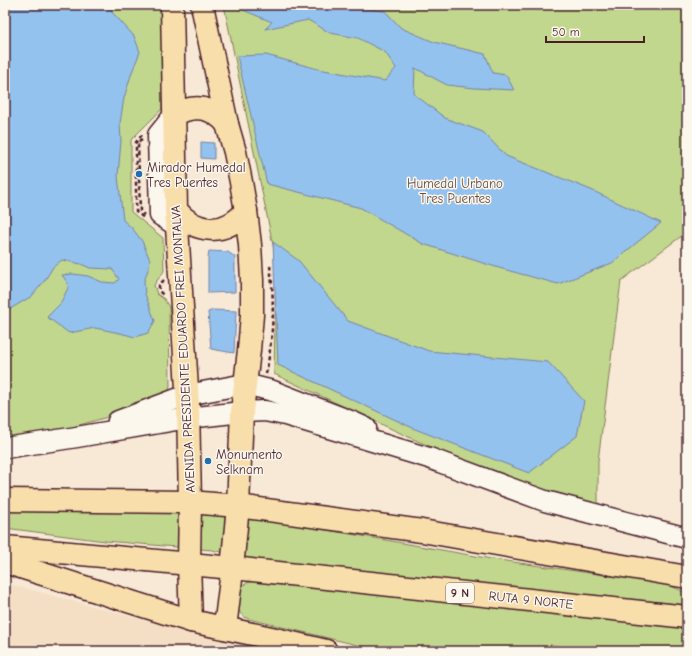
<svg xmlns="http://www.w3.org/2000/svg" width="692" height="656" font-family="'Comic Neue',sans-serif">
<rect width="100%" height="100%" fill="#f7e9d5"/>
<filter id="ink" filterUnits="userSpaceOnUse"><feTurbulence type="fractalNoise" baseFrequency=".025" numOctaves="2"/><feDisplacementMap in="SourceGraphic" scale="8" xChannelSelector="R" yChannelSelector="G"/><feConvolveMatrix kernelMatrix="1 2 1 2 8 2 1 2 1" color-interpolation-filters="sRGB"/></filter>
<g filter="url(#ink)">
<!-- built -->
<path fill="#f4dfc4" d="M5,583l238,63 18,5h-256z"/>
<!-- green -->
<g fill="#c1d78d" stroke="#867b5c">
<path d="M5,5h158l1,37 -2,67 -31,31v72l32,26 1,33 -10,14 3,9 7,5 5,8 1,80 -3,7 -49,20 -63,18 -50,9z"/>
<path d="M224,5h463v227l-66,49 -23,180v43l-89,-24 -96,-41 -139,-65 2,-114z"/>
<path d="M5,507l196,2 185,31 106,19 174,25 21,9v12l-432,-45 -43,-10 -107,-9 -100,-13z"/>
<path d="M254,581l433,44v26h-91l-46,-6 -1,6h-167l-133,-32c-6,-2 -9,-5 -12,-11l3,-20c4,-4 8,-6 14,-7z"/>
</g>
<!-- water -->
<g fill="#94c2ef" stroke="#7681a1">
<path d="M5,5h104l3,7 22,24 6,16 -8,20 -8,26 -4,25 1,18 -3,35 5,44 9,8 10,13 8,19 -2,10 -4,11 1,13 10,27 -7,12 -13,4 -15,-4 -25,-5 -26,5 -22,-16 13,-13 8,-16 -1,-6 -5,-7 11,-1 15,2 14,6 13,1 4,-4 -7,-10 -22,-1 -9,-4 -19,-4 -9,7 -8,13 -13,16 -27,16z"/>
<path d="M231,5h115v2l39,4 16,17 33,14 51,12 8,19 13,2 8,15 -40,-2 -27,-3 -32,-17 -1,26 31,24 38,14 23,24 85,34 70,33 -49,40 -54,21 -59,-16 -76,-24 -62,-36 -94,-24 -30,-128 29,-1 52,14 67,12 11,-13 -11,-16 -27,-14 -28,-5 -22,-13 -43,9 7,-7z"/>
<path d="M201,142l13,1v16l-13,-1z"/>
<path d="M273,242l26,19 49,60 81,30 119,11 36,39 -7,35 -48,37 -114,-44 -137,-64z"/>
<path d="M209,251l19,1 7,5v35l-27,1v-35z"/>
<path d="M213,310l23,1 -2,42 -23,-4 -3,-37z"/>
</g>
<g fill="none" stroke-linecap="round" stroke-linejoin="round">
<!-- minor casing -->
<g stroke="#4a1f2b" stroke-width="23">
<g id="minor">
<path d="M174,115l-16,20 2,80 17,11"/>
<path d="M118,421l69,-26 58,-11 28,7 80,31 13,6"/>
<path d="M5,448l72,-11 111,-19 54,-6 23,-1 20,4 144,43 116,43 142,37"/>
<path d="M266,651l5,-13"/>
</g>
</g>
<!-- major casing -->
<g stroke="#4a1f2b" stroke-width="25">
<g id="major">
<path d="M172,5l4,205 12,195 2,97 -1,62 2,57 80,17 55,13"/>
<path d="M202,5l25,119 8,28 6,30 5,29 4,34 2,35v35l-3,35 -7,62 -4,94 -7,73 -6,49"/>
<path d="M174,115c20,-11 38,-9 53,9"/>
<path d="M176,210c20,24 49,26 70,1"/>
</g>
</g>
<!-- highway casing -->
<g stroke="#4a1f2b" stroke-width="25">
<g id="highway">
<path d="M5,500l185,2 48,4 184,25 265,46"/>
<path d="M5,547l228,21 454,49"/>
<path d="M5,562l186,59"/>
</g>
</g>
<!-- path -->
<g stroke="#4a1f2b" stroke-width="2.5" stroke-dasharray="4 3" stroke-linecap="butt">
<path d="M142,135l-6,7v70l8,6"/>
<path d="M142,139l-4,4 2,68 4,4"/>
<path d="M164,280l-5,5v6l4,4h2"/>
<path d="M266,374c7,-35 9,-72 4,-108"/>
</g>
<!-- minor -->
<use href="#minor" stroke="#fbf7ec" stroke-width="20"/>
<!-- major -->
<use href="#major" stroke="#f8deab" stroke-width="22"/>
<!-- highway -->
<use href="#highway" stroke="#f8deab" stroke-width="22"/>
</g>
</g>
<!-- markers -->
<g fill="#1f6fb2" stroke="#fbf7ec" stroke-width="1.5">
<circle cx="139" cy="174" r="4"/>
<circle cx="208" cy="461" r="4"/>
</g>
<g text-anchor="middle" dominant-baseline="central" stroke-width="3" stroke-linejoin="round" paint-order="stroke">
<!-- shield labels -->
<rect fill="#fbf7ec" stroke="#7f6065" stroke-width="1" x="446" y="583" width="28" height="20" rx="3"/>
<g font-size="12" font-weight="bold" fill="#4a1f2b">
<text x="460" y="593">9 N</text>
</g>
<!-- poi labels -->
<g font-size="13" fill="#4a1f2b" stroke="#fbf7ec" text-anchor="start">
<text x="147" y="167">Mirador Humedal<tspan x="147" dy="15">Tres Puentes</tspan></text>
<text x="216" y="454">Monumento<tspan x="216" dy="15">Selknam</tspan></text>
</g>
<!-- park labels -->
<g font-size="13" fill="#684d44" stroke="#fbf7ec">
<text x="455" y="183">Humedal Urbano<tspan x="455" dy="15">Tres Puentes</tspan></text>
</g>
<!-- street labels -->
<g font-size="13" fill="#4a1f2b" stroke="#fbf7ec">
<text transform="translate(183 349) rotate(-93)">AVENIDA PRESIDENTE EDUARDO FREI MONTALVA</text>
<text transform="translate(531 600) rotate(6)">RUTA 9 NORTE</text>
</g>
</g>
<!-- margin -->
<rect width="692" height="656" fill="none" stroke="#fbf7ec" stroke-width="20"/>
<rect x="10" y="10" width="672" height="636" fill="none" stroke="#4a1f2b" stroke-width="1.5" filter="url(#ink)"/>
<!-- scale -->
<path d="M546 36v6h98v-6" fill="none" stroke="#4a1f2b" stroke-width="2"/>
<text x="552" y="36" font-size="12" fill="#4a1f2b" stroke="#fbf7ec" stroke-width="3" paint-order="stroke">50 m</text>
</svg>
